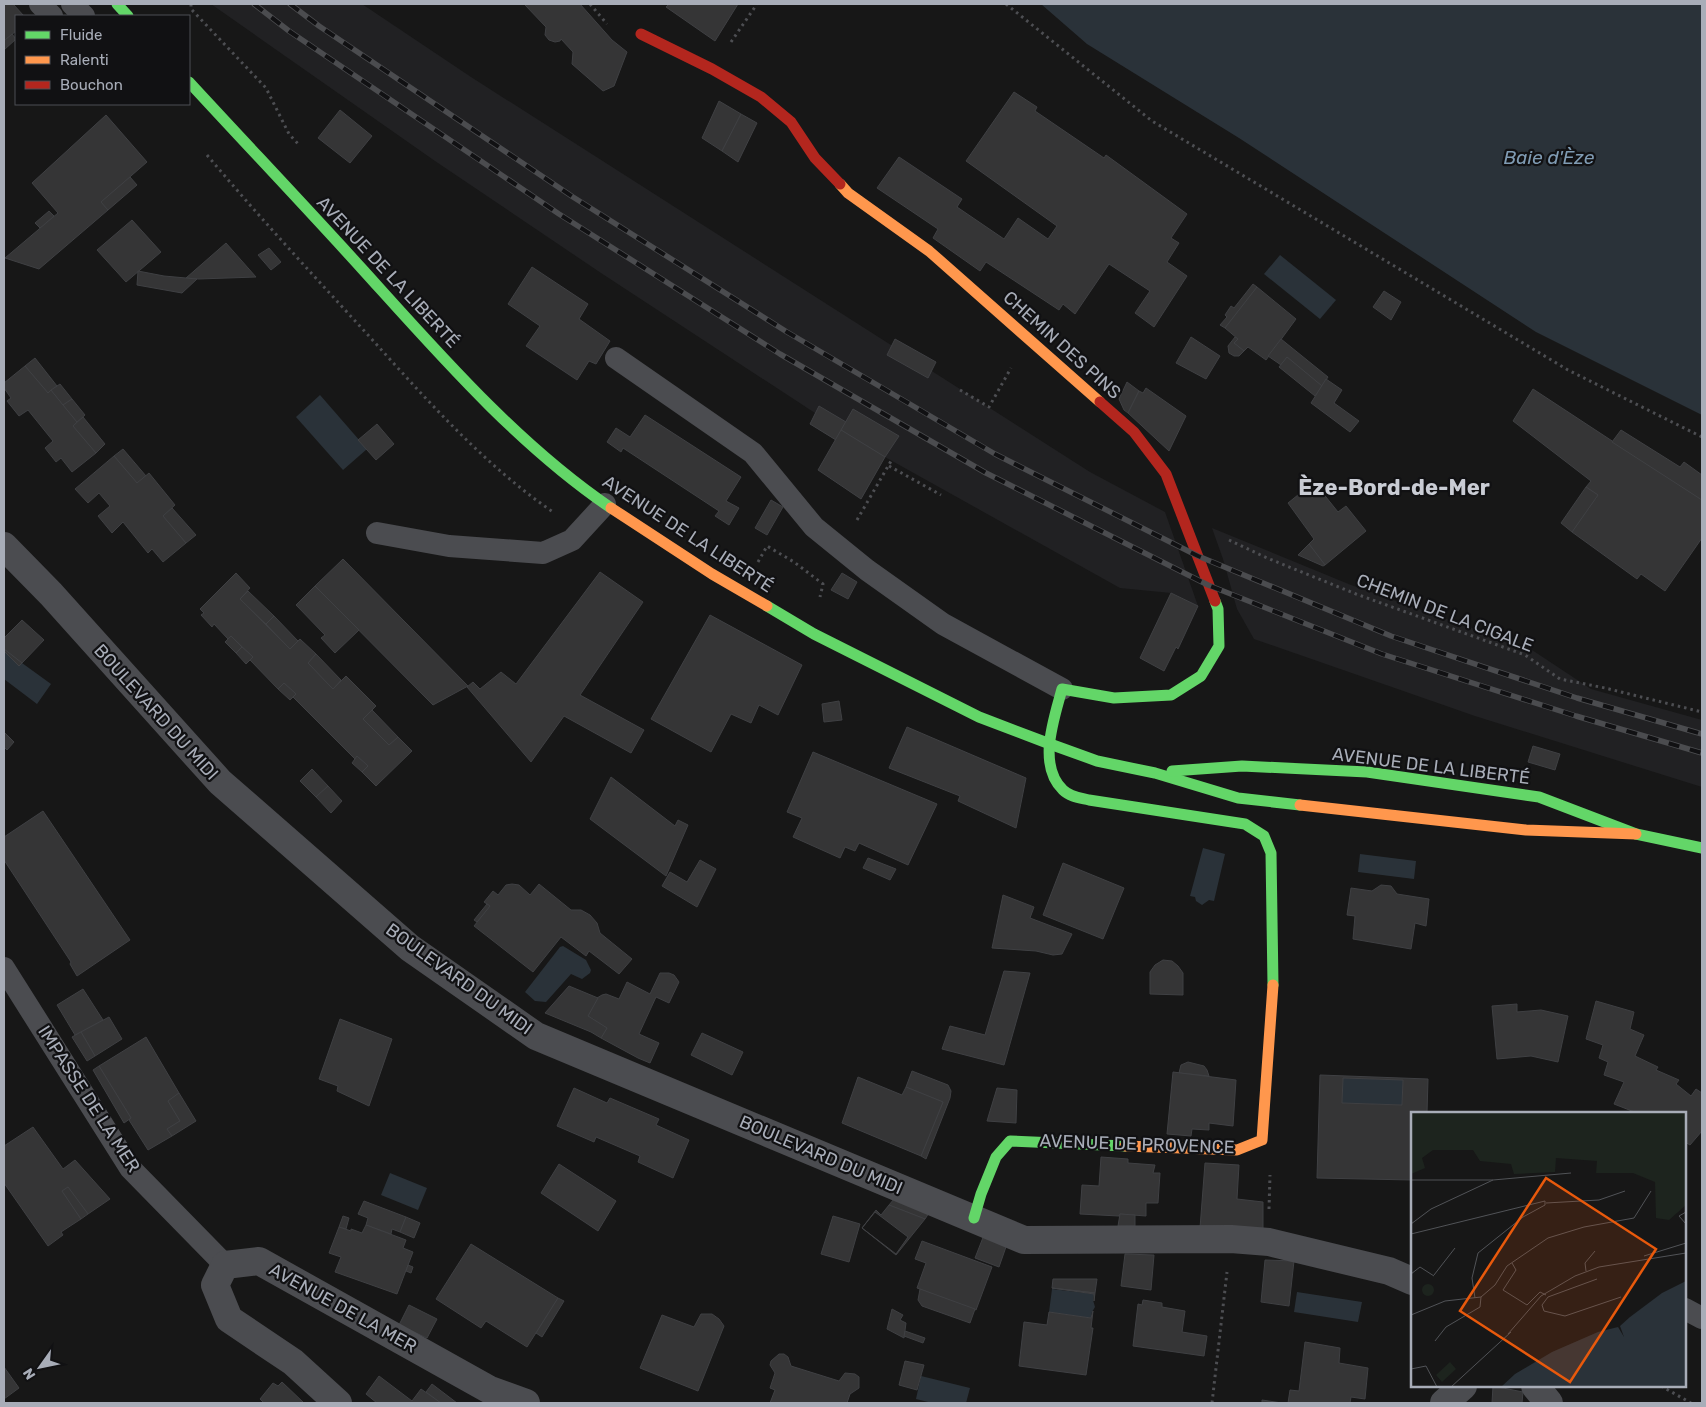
<svg xmlns="http://www.w3.org/2000/svg" width="1706" height="1407" font-family="Rubik,sans-serif">
<rect width="100%" height="100%" fill="#171717"/>
<!-- built -->
<g fill="#212123">
<path d="M211,4h151l109,73 619,395 75,40 33,94 -27,-13 -51,-5 -235,-131 -24,42 -43,-29 17,-30 -25,-16 5,-11 -214,-140 -166,-112z"/>
<path d="M1212,528l139,57 178,63 62,41 111,31v67l-227,-71 -221,-77 -17,-30 -14,-50z"/>
</g>
<!-- water -->
<g fill="#2a3239">
<path d="M1041,4h661v411l-166,-83 -297,-194 -152,-94z"/>
<path d="M1280,255l56,45 -16,19 -56,-45z"/>
<path d="M320,395l47,54 -24,21 -47,-53z"/>
<path d="M4,651l15,15 3,-3 29,21 -14,20 -33,-25z"/>
<path d="M1203,848l22,6 -11,47 -5,-1 -7,5 -6,-4 -1,-4 -5,-1z"/>
<path d="M1360,854l56,7 -2,18 -56,-7z"/>
<path d="M563,946l23,14 5,10 -1,3 -8,6 -11,-5 -25,28 -11,-1 -10,-9 35,-45z"/>
<path d="M1343,1078l60,2 -1,25 -60,-2z"/>
<path d="M390,1173l37,15 -9,22 -37,-15z"/>
<path d="M1052,1289l42,5 -1,6 2,7 -3,5 -1,6 -42,-6z"/>
<path d="M1297,1292l65,10 -4,20 -64,-10z"/>
<path d="M921,1376l49,12 -4,15h-34l-16,-4z"/>
</g>
<!-- building -->
<g fill="#353536" stroke="#3f4043" fill-rule="evenodd">
<path d="M4,4h9l11,12h-8v15l-12,10z"/>
<path d="M527,4h53l32,36 15,12 -13,34 -11,5 -31,-27 1,-12 -12,-13 -1,2 -5,1 -6,-2 -4,-5 1,-8 -21,-22z"/>
<path d="M669,4h69l-23,37 -49,-34z"/>
<path d="M12,34l4,5 -12,11v-9z"/>
<path d="M1014,92l23,15 -2,4 69,47 2,-3 81,59 -16,24 8,5 -12,19 20,14 -33,51 -19,-14 15,-22 -41,-27 -34,50 -12,-10 -4,6 -73,-48 -6,9 -47,-33 5,-9 -61,-41 22,-31 63,42 -5,8 47,32 14,-21 30,21 9,-13 -91,-65z"/>
<path d="M719,101l22,13 -19,37 -20,-13z"/>
<path d="M340,110l32,26 -22,27 -32,-25z"/>
<path d="M741,114l16,9 -19,39 -16,-11z"/>
<path d="M106,115l41,47 -46,40 7,8 -69,59 -34,-11 53,-45 -26,-30z"/>
<path d="M130,177l7,8 -29,25 -7,-8z"/>
<path d="M49,211l5,5 -14,12 -5,-5z"/>
<path d="M132,220l29,32 -35,30 -29,-32z"/>
<path d="M226,243l30,34 -57,2 -13,-1z"/>
<path d="M269,248l12,14 -10,8 -13,-15z"/>
<path d="M532,267l56,37 -9,15 31,22 -14,23 -7,-3 -12,19 -51,-34 14,-20 -32,-22z"/>
<path d="M138,271l26,5 33,3 -15,14 -45,-8z"/>
<path d="M1253,284l4,3 -32,41 -5,-3 7,-8 -2,-2 6,-9 3,2z"/>
<path d="M1257,287l39,32 -30,41 -18,-13 -4,4 -10,-8 4,-4 -13,-11z"/>
<path d="M1384,291l17,11 -10,18 -18,-13z"/>
<path d="M1191,337l29,19 -14,23 -30,-16z"/>
<path d="M1235,337l3,2 -4,4 10,8 -5,5h-5l-5,-3 -1,-7z"/>
<path d="M895,339l41,23 -8,16 -41,-23z"/>
<path d="M1281,339l47,38 -6,9 -35,-29 -6,8 -13,-9z"/>
<path d="M1287,357l35,29 -7,10 -36,-29z"/>
<path d="M35,358l22,28 -9,7 -23,-27z"/>
<path d="M25,366l23,27 3,-3 26,32 -4,4 23,27 -24,19 -11,-14 -5,4 -11,-14 8,-7 -25,-31 -9,6 -12,-15 4,-3 -7,-10v-5z"/>
<path d="M1326,379l16,11 -8,13 25,18 -9,11 -39,-29z"/>
<path d="M1127,382l12,9 -11,22 -4,-3 -5,-11z"/>
<path d="M60,384l12,15 -9,6 -12,-15z"/>
<path d="M1146,388l40,28 -17,35 -41,-38 11,-22 4,2z"/>
<path d="M1533,389l169,111v38l-37,53 -24,-17 -4,5 -65,-47 26,-37 -12,-8 5,-6 -78,-60z"/>
<path d="M72,399l13,16 -8,7 -14,-17z"/>
<path d="M819,406l27,16 -10,18 -26,-16z"/>
<path d="M853,409l46,27 -14,21 -44,-27z"/>
<path d="M645,415l96,62 -15,24 13,7 -10,17 -14,-9 4,-5 -96,-63 -2,4 -14,-10 9,-14 14,9z"/>
<path d="M83,417l22,27 -9,9 -23,-27z"/>
<path d="M377,424l17,20 -18,16 -18,-20z"/>
<path d="M841,430l44,27 -24,42 -43,-29z"/>
<path d="M1621,430l59,37 4,-5 18,13v25l-90,-58z"/>
<path d="M123,449l23,27 -9,7 -23,-27z"/>
<path d="M114,456l23,27 12,-10 26,32 -12,11 23,27 -23,19 -11,-13 -4,4 -25,-31 -11,11 -14,-17 12,-10 -11,-13 -11,10 -13,-14z"/>
<path d="M1314,482l24,30 8,-6 20,25 -41,34 -16,-21 5,-5 -26,-36z"/>
<path d="M1586,487l12,8 -26,37 -11,-9z"/>
<path d="M771,500l12,7 -16,28 -12,-7z"/>
<path d="M172,508l24,27 -10,8 -23,-27z"/>
<path d="M1309,544l16,21 -2,1 -25,-11z"/>
<path d="M343,559l125,127 -35,19 -118,-119z"/>
<path d="M600,572l43,30 -63,93 64,35 -13,23 -67,-37 -33,46 -64,-75 6,-5 7,7 21,-17 15,12z"/>
<path d="M236,573l14,15 -10,11 50,50 10,-10 16,15 -8,9 25,26 13,-13 30,30 -13,13 26,26 9,-8 14,14 -36,35 -14,-14 6,-6 -11,-10 -2,3 -62,-62 3,-3 -12,-11 -6,6 -28,-29 3,-3 -22,-21 -3,3 -14,-15 -2,3 -11,-12 3,-2 -4,-4z"/>
<path d="M842,573l15,9 -9,17 -17,-9z"/>
<path d="M315,586l44,44 -24,23 -14,-15 4,-3 -29,-30z"/>
<path d="M248,591l26,25 -8,8 -26,-25z"/>
<path d="M1171,593l27,13 -20,43 -2,-2 -12,24 -24,-13z"/>
<path d="M710,615l92,50 -24,50 -19,-10 -8,18 -20,-9 -20,38 -60,-33z"/>
<path d="M274,616l24,25 -8,8 -24,-25z"/>
<path d="M22,620l22,20 -22,23 -18,-14v-11z"/>
<path d="M231,636l11,11 -6,6 -11,-11z"/>
<path d="M242,647l11,10 -7,7 -10,-11z"/>
<path d="M4,649l18,14 -3,3 -15,-15z"/>
<path d="M316,654l25,26 -8,9 -25,-26z"/>
<path d="M284,683l12,11 -6,6 -12,-11z"/>
<path d="M839,701l3,19 -18,2 -2,-18z"/>
<path d="M372,710l26,27 -9,8 -26,-26z"/>
<path d="M907,727l119,51 -10,50 -58,-27 2,-5 -71,-28z"/>
<path d="M4,732l10,10 -7,8 -3,-3z"/>
<path d="M1533,746l27,8 -5,16 -27,-8z"/>
<path d="M813,752l124,52 -29,61 -49,-22 -4,8 -10,-4 -5,11 -47,-21 9,-19 -15,-6z"/>
<path d="M357,756l11,10 -6,6 -10,-9z"/>
<path d="M312,769l16,17 -12,11 -16,-16z"/>
<path d="M611,777l64,49 3,-6 10,5 -22,51 -76,-57z"/>
<path d="M328,786l14,15 -11,12 -15,-16z"/>
<path d="M43,811l87,129 -53,36 -7,-12 1,-2 -67,-102v-23z"/>
<path d="M868,858l28,11 -6,11 -27,-12z"/>
<path d="M700,860l16,9 -19,38 -35,-21 8,-14 17,10z"/>
<path d="M1063,863l61,25 -21,51 -60,-24z"/>
<path d="M512,884l7,1 11,10 9,-11 32,26h10l9,5 7,8 3,10 32,26 -13,15 -30,-23 -3,5 -25,-19 -28,35 -59,-46 16,-20 -6,-4 9,-11 5,4 8,-10z"/>
<path d="M1381,885l10,1 6,8 32,5 -3,27 -11,-3 -4,26 -58,-10 2,-23 -8,-1 4,-27 21,3z"/>
<path d="M1003,895l31,12 -4,11 42,16 -10,20 -9,1 -17,-4 -44,-3z"/>
<path d="M487,904l3,2 -13,16 -3,-2z"/>
<path d="M1163,960l9,1 6,5 5,7v22l-33,-1v-22l5,-7z"/>
<path d="M1004,971l26,2 -26,92 -62,-16 8,-23 35,9z"/>
<path d="M660,973h9l5,2 5,7 -10,21 -13,-6 -17,37 20,9 -9,20 -12,-5 -37,-20 6,-10 -19,-12 9,-18 5,-3 4,-1 13,5 8,-17 23,12z"/>
<path d="M569,986l29,12 -10,18 19,12 -6,10 -10,-6 -46,-19z"/>
<path d="M83,989l20,31 -28,15 -18,-30z"/>
<path d="M1596,1001l38,11 -4,17 14,6 -9,21 23,11 -2,3 23,10 -3,4 15,12 5,-7 6,4v38l-12,14 -5,-3v-29h-48l-23,-9 10,-22 -20,-7 4,-13 -9,-4 4,-13 -17,-6z"/>
<path d="M1517,1004v8l24,-2 27,6 -10,46 -27,-6 -34,3 -5,-53z"/>
<path d="M109,1017l13,22 -27,17 -14,-24z"/>
<path d="M340,1019l52,20 -23,67 -32,-15 1,-5 -19,-7z"/>
<path d="M81,1032l14,24 -8,5 -15,-24z"/>
<path d="M702,1033l41,19 -11,23 -41,-20z"/>
<path d="M146,1037l33,56 -11,8 12,20 -13,8 5,7 -24,14 -19,-30 2,-2 -32,-52z"/>
<path d="M1188,1062l16,4 3,4 2,6 -30,-3 2,-8z"/>
<path d="M99,1066l32,52 -7,5 -31,-53z"/>
<path d="M912,1071l36,14 3,6 -1,7 -24,61 -5,-3 22,-54 -37,-15z"/>
<path d="M1173,1072l63,8 -3,46 -24,-3v7l-17,-1 -1,7 -24,-2z"/>
<path d="M1320,1075l108,4 -1,34h-15v67l-95,-2zM1343,1078l60,2 -1,25 -60,-2z"/>
<path d="M858,1077l44,18 4,-8 37,15 -22,54 -79,-33z"/>
<path d="M574,1088l33,15 3,-5 49,21 -3,6 33,15 -16,38 -35,-16 2,-6 -44,-19 -2,5 -37,-16z"/>
<path d="M997,1088l20,2 -1,33 -29,-2z"/>
<path d="M179,1093l17,28 -24,15 -5,-7 13,-8 -12,-20z"/>
<path d="M33,1127l30,42 12,-9 35,39 -22,15 -20,-27 -6,4 19,28 -20,13 2,3 -15,11 -44,-63v-37z"/>
<path d="M1101,1157l27,2v4l27,2 -2,8h7l-2,30h-12v13l-26,-2 -1,2 -39,-2 2,-29 17,1z"/>
<path d="M1205,1163l34,2 -2,34 26,3v27l-63,-1z"/>
<path d="M559,1164l57,37 -18,30 -57,-38z"/>
<path d="M68,1187l20,27 -7,5 -19,-28z"/>
<path d="M894,1199l35,14 -4,6 -36,-14z"/>
<path d="M364,1201l42,16 -6,15 -8,-3 -1,5 -25,-9 2,-7 -10,-4z"/>
<path d="M889,1205l36,14 -29,36 -34,-27 14,-18 5,5zM875,1212l33,25 -12,17 -34,-26z"/>
<path d="M1120,1214l15,1v11h-17z"/>
<path d="M343,1216l6,2 -3,11 -7,-2z"/>
<path d="M833,1216l27,8 -11,38 -28,-8z"/>
<path d="M406,1217l14,6 -6,15 -14,-6z"/>
<path d="M366,1225l40,15 -3,8 10,4 -16,42 -62,-22 6,-15 -12,-4 10,-26 12,4v-2l11,4z"/>
<path d="M984,1235l23,9 -8,23 -24,-9z"/>
<path d="M922,1241l70,26 -16,43 -59,-22 9,-25 -11,-4z"/>
<path d="M471,1244l87,54 -31,49 -41,-26 -5,7 -45,-29z"/>
<path d="M1125,1254l29,1 -3,35 -30,-4z"/>
<path d="M1265,1260l29,1 -5,45 -28,-4z"/>
<path d="M408,1265l5,2 -2,6 -5,-2z"/>
<path d="M1053,1279h44l-2,14 -43,-5z"/>
<path d="M1052,1288l43,5 -1,8v-7z"/>
<path d="M920,1289l55,20 -5,14 -48,-17 -4,-6z"/>
<path d="M558,1298l6,3 -22,36 -6,-4z"/>
<path d="M1143,1300l19,3v4l23,4 -3,21 25,4 -3,20 -71,-10 5,-42 4,1z"/>
<path d="M409,1305l28,14 -10,19 -28,-13z"/>
<path d="M892,1309l11,6 -3,5 6,3 -2,15 -17,-9z"/>
<path d="M1093,1311l-2,17h2l-7,47 -67,-9 5,-44 23,3 2,-13 42,6z"/>
<path d="M701,1314h11l7,5 5,7 -26,65 -58,-23 22,-53 32,12z"/>
<path d="M905,1331l20,7 -2,5 -19,-7z"/>
<path d="M1305,1342l35,6 -1,15 29,5 -3,31 -14,-2 -1,6h-62l2,-13 9,1z"/>
<path d="M779,1354h5l4,3 3,9 48,15 6,-8 10,1 4,3v11l-9,6 -3,9h-77l5,-13 -5,-2 5,-15 -5,-8 1,-4z"/>
<path d="M905,1361l19,4 -7,25 -18,-5z"/>
<path d="M4,1367l15,21 -15,11z"/>
<path d="M379,1376l33,25 9,-12 20,14h-64l-11,-9z"/>
<path d="M282,1382l22,21h-40l-4,-4 13,-16 5,3z"/>
<path d="M432,1384l25,19h-16l-15,-11z"/>
<path d="M1493,1386l30,6 -1,11h-30z"/>
<path d="M1262,1400l20,3h-20z"/>
</g>
<g fill="none" stroke-linecap="round" stroke-linejoin="round">
<!-- path -->
<g stroke="#4d4e52" stroke-width="3" stroke-dasharray="2.5 4" stroke-linecap="butt">
<path d="M191,4v5l75,79 23,46 11,12"/>
<path d="M590,4l17,20"/>
<path d="M1006,4l146,117 416,249 134,67"/>
<path d="M731,42l26,-38"/>
<path d="M207,155c52,62 107,121 161,180 57,63 115,129 185,177"/>
<path d="M960,390l29,17 22,-39"/>
<path d="M889,466l52,29"/>
<path d="M857,520l34,-59"/>
<path d="M1229,540l38,18 89,36 169,61 35,24 45,9 97,24"/>
<path d="M758,562l9,-16 27,16 29,22 -3,13"/>
<path d="M1269,1209l1,-34"/>
<path d="M1661,1386l30,17"/>
<path d="M1212,1403l15,-131"/>
</g>
<!-- lane -->
<g stroke="#4b4c50" stroke-width="22">
<path d="M40,4l12,12"/>
<path d="M72,4l12,12"/>
<path d="M616,358l137,95 61,74 53,43 76,54 119,65"/>
<path d="M377,533l72,13 94,7 29,-13 33,-36"/>
<path d="M4,968l126,200 95,97"/>
<path d="M1685,1309l17,9"/>
</g>
<!-- street -->
<g stroke="#4b4c50" stroke-width="28">
<path d="M4,546l47,48 169,188 190,166 126,88 488,204 207,-1 38,3 120,29 23,10"/>
<path d="M1535,1386l14,17"/>
<path d="M338,1403l-45,-41 -64,-43 -14,-34 10,-20 34,-4 231,129 36,13"/>
<path d="M1444,1403l19,-17"/>
</g>
<!-- fast -->
<g stroke="#63d668" stroke-width="11">
<path d="M117,4l11,12"/>
<path d="M189,82c58,63 117,125 175,189 75,83 154,174 247,237"/>
<path d="M1215,601l3,8 1,37 -18,30 -30,19 -57,3 -52,-9c-8,30 -25,76 1,101 7,7 18,8 26,10l156,24 19,12 7,17 2,132"/>
<path d="M767,606l47,28 165,83 71,27 47,17 58,12 83,25 62,7"/>
<path d="M1172,771l70,-5 125,6 172,25 97,37 66,14"/>
<path d="M974,1218l7,-24 15,-37 14,-16 115,5"/>
</g>
<!-- slow -->
<g stroke="#ff974d" stroke-width="11">
<path d="M840,184l8,9 81,58 171,151"/>
<path d="M611,508l101,66 55,32"/>
<path d="M1300,805l226,25 110,4"/>
<path d="M1125,1146l112,4 25,-10 11,-155"/>
</g>
<!-- jam -->
<g stroke="#b3261e" stroke-width="11">
<path d="M641,34l71,35 49,28 30,25 24,36 25,26"/>
<path d="M1100,402l34,30 32,42 49,127"/>
</g>
<!-- rail casing -->
<g stroke="#4b4c4f" stroke-width="5.5">
<g id="rail">
<path d="M254,4l35,27 270,183 221,140 206,119 222,112 174,69 194,62 126,37"/>
<path d="M290,4l29,22 254,171 214,135 208,122 203,102 193,80 186,62 125,36"/>
</g>
</g>
<!-- rail -->
<use href="#rail" stroke="#111113" stroke-width="4" stroke-dasharray="11" stroke-linecap="butt"/>
</g>
<g text-anchor="middle" dominant-baseline="central" stroke-width="4.5" stroke-linejoin="round" paint-order="stroke">
<!-- street labels -->
<g font-size="18" fill="#a8adb8" stroke="#111113">
<text transform="translate(388 272) rotate(47)">AVENUE DE LA LIBERTÉ</text>
<text transform="translate(1062 345) rotate(42)">CHEMIN DES PINS</text>
<text transform="translate(688 534) rotate(33)">AVENUE DE LA LIBERTÉ</text>
<text transform="translate(1445 613) rotate(21)">CHEMIN DE LA CIGALE</text>
<text transform="translate(156 712) rotate(48)">BOULEVARD DU MIDI</text>
<text transform="translate(1431 766) rotate(7)">AVENUE DE LA LIBERTÉ</text>
<text transform="translate(459 979) rotate(36)">BOULEVARD DU MIDI</text>
<text transform="translate(89 1099) rotate(57)">IMPASSE DE LA MER</text>
<text transform="translate(1137 1144) rotate(2)">AVENUE DE PROVENCE</text>
<text transform="translate(821 1155) rotate(23)">BOULEVARD DU MIDI</text>
<text transform="translate(343 1308) rotate(29)">AVENUE DE LA MER</text>
</g>
<!-- water labels -->
<g font-size="19" font-style="italic" fill="#7f9bb3" stroke="#111113">
<text x="1549" y="157">Baie d'Èze</text>
</g>
<!-- district labels -->
<g font-size="22" font-weight="bold" fill="#c9ccd4" stroke="#111113">
<text x="1394" y="487">Èze-Bord-de-Mer</text>
</g>
</g>
<!-- overview -->
<g transform="translate(1411 1112)">
<rect width="275" height="275" fill="#171717"/>
<path d="M0,0h275v93l-17,15 -13,-2 -1,-36 -22,-9h-37l1,-12 -41,-3 -1,14 -41,2 -3,-10 -31,-3 -7,-11h-40l-11,8 3,10 -14,6zM11 178a6 6 0 1 1 12 0a6 6 0 1 1-12 0ZM39,250l6,7 -14,13 -6,-7z" fill="#1d241e"/>
<path d="M275,169v106h-185l14,-13 37,-22 46,-20 20,-5 6,10 -4,-11 10,-9 32,-24z" fill="#2a3239"/>
<path fill="none" stroke="#515357" stroke-width="1" d="M0,68h82l-62,29 -20,15M82,68l78,-7M135,91l53,-3 26,-9M275,100l-7,4 7,8M0,122l134,-33v4l-22,12 -45,36 -6,25 3,20M233,144l42,-13M101,151l4,7 -13,20 24,15 13,-13 6,3M175,159l-1,-8 10,-12M0,162l9,-7 14,9M23,163l21,-27M186,167l-49,18 -6,8 2,6 21,5 56,-19M0,203l34,-14 36,-4 14,-12 12,-19 41,-28 36,-11 50,-9 17,-27M97,222l33,-38 34,-20 24,-9 87,-14M24,229l11,-14 34,-20 1,-10M0,257l15,-3 11,21M40,275l60,-55"/>
<path fill="#e8590c" fill-opacity="0.15" stroke="#e8590c" stroke-width="2.5" d="M135,66l110,71 -86,133 -110,-71z"/>
<rect width="275" height="275" fill="none" stroke="#a8adb8" stroke-width="2.5"/>
</g>
<!-- border -->
<rect width="1706" height="1407" fill="none" stroke="#a8adb8" stroke-width="10"/>
<!-- legend -->
<rect x="15" y="15" width="175" height="90" fill="#111113" stroke="#4d4f55"/>
<rect x="25" y="31" width="25" height="8" fill="#63d668" stroke="#4d4f55"/>
<text x="60" y="40" font-size="15" fill="#a8adb8">Fluide</text>
<rect x="25" y="56" width="25" height="8" fill="#ff974d" stroke="#4d4f55"/>
<text x="60" y="65" font-size="15" fill="#a8adb8">Ralenti</text>
<rect x="25" y="81" width="25" height="8" fill="#b3261e" stroke="#4d4f55"/>
<text x="60" y="90" font-size="15" fill="#a8adb8">Bouchon</text>
<!-- north arrow -->
<g transform="translate(40 1367) rotate(237)" stroke="#111113" stroke-width="4" paint-order="stroke">
<path d="M0-4L9 19L0 12L-9 19Z" fill="#a8adb8"/>
<text y="-8" font-size="14" font-weight="bold" text-anchor="middle" fill="#a8adb8">N</text>
</g>
</svg>
